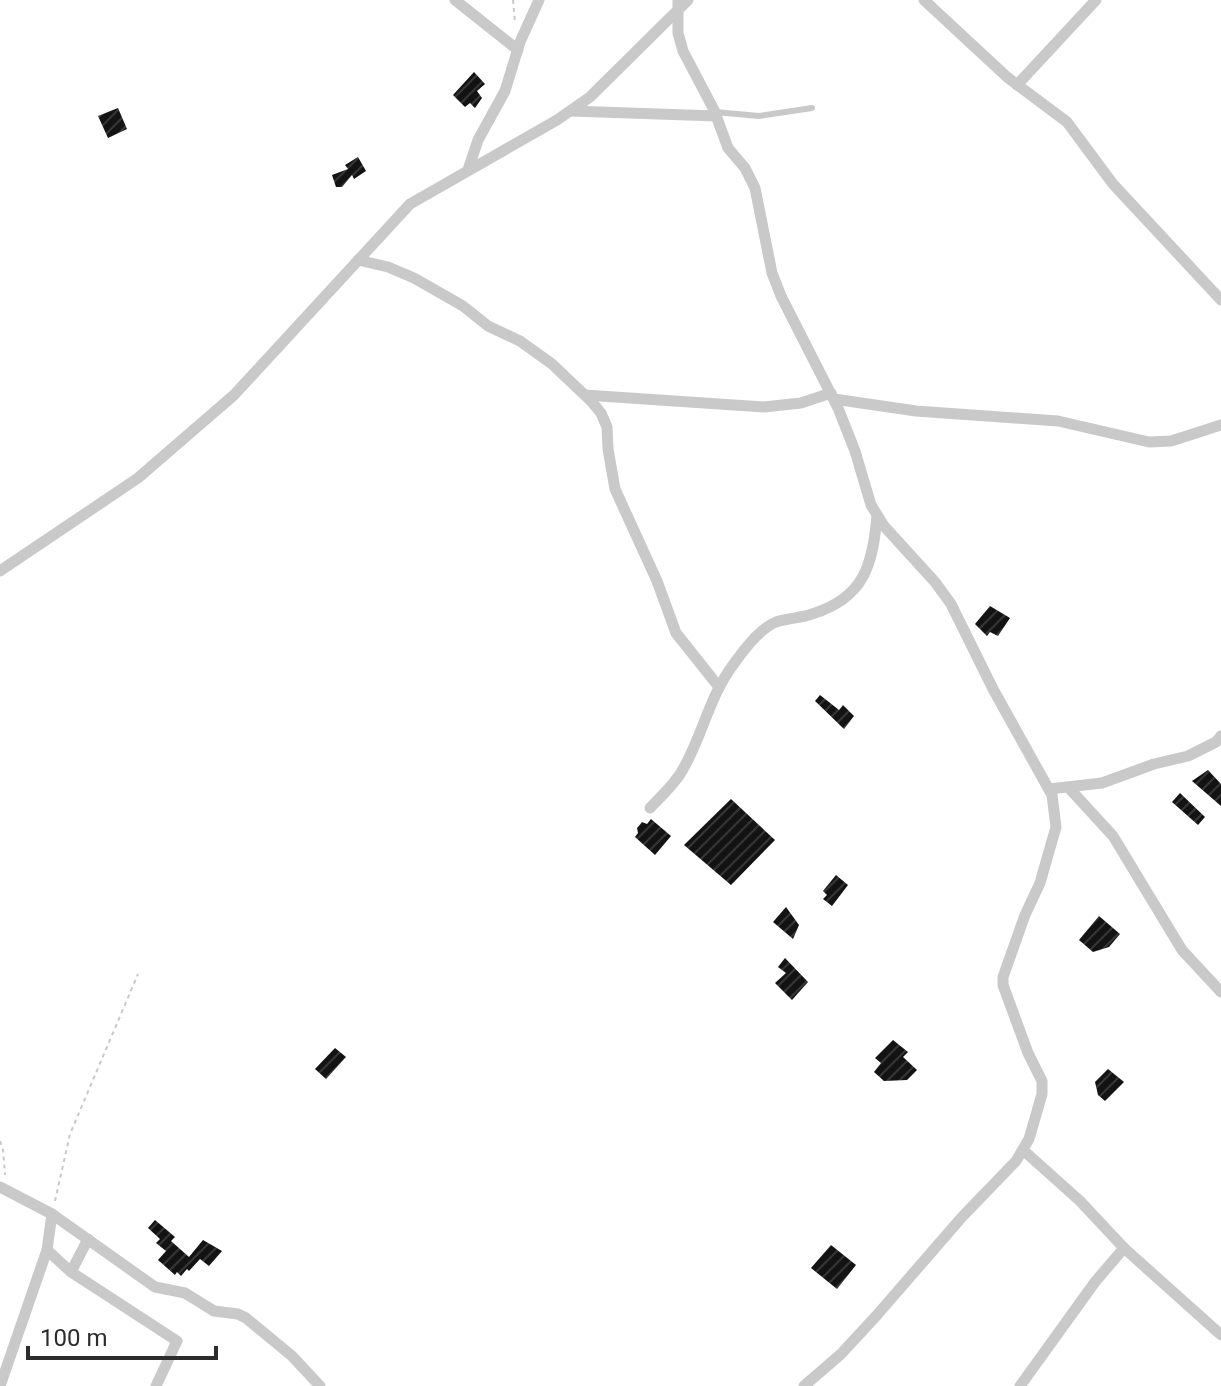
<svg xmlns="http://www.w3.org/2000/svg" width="1221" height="1386" font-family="Roboto,sans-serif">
<defs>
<pattern id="building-hatch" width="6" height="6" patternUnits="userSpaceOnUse" patternTransform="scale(2)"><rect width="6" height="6" fill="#131313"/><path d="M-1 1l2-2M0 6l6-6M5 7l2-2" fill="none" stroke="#363636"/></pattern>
</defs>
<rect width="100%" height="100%" fill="#fff"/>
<!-- building -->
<g fill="url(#building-hatch)">
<path d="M474,72l11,12 -8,7 5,7 -7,10 -5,-5 -5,4 -12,-12z"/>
<path d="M118,108l9,21 -19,9 -10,-22z"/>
<path d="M358,157l8,14 -12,8 -2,-4 -10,12h-6l-4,-12 16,-6 -3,-4z"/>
<path d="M990,606l20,12 -12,18 -8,-4 -3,4 -12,-12z"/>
<path d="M820,695l19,15 4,-5 11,11 -10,13 -29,-28z"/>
<path d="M1208,770l13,14v22l-29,-25z"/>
<path d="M1180,793l25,24 -7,8 -26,-23z"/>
<path d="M731,799l44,41 -44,45 -47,-40z"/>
<path d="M651,819l20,17 -16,19 -20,-18 3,-4 -1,-5 5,-6 5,2z"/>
<path d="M836,875l12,10 -16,21 -9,-7 4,-4 -4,-4z"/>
<path d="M786,907l13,18 -6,14 -20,-17z"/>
<path d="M1099,916l21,18 -11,13 -16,5 -14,-12z"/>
<path d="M785,958l23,24 -16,18 -17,-17 11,-10 -8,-6z"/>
<path d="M893,1040l15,12 -5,5 14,13 -10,10 -23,1 -10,-9 7,-9 -6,-5z"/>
<path d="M335,1048l11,9 -20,22 -11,-10z"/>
<path d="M1108,1069l16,13 -19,19 -7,-6 -3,-13z"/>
<path d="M155,1220l20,17 -4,4 18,16 14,-17 19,11 -13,15 -9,-7 -11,12 -2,-2 -6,7 -4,-4 -2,3 -17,-15 8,-9 -10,-8 4,-4 -12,-11z"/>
<path d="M831,1245l25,20 -19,24 -26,-21z"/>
</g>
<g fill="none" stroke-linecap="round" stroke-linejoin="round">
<!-- path -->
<g stroke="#c9c9c9" stroke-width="2" stroke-dasharray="4 4" stroke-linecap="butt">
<path d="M513,0l2,23"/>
<path d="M0,1141l3,9 2,25"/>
<path d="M55,1201l15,-67 68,-160"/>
</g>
<!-- lane -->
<path stroke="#c9c9c9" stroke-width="6" d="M715,112l44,4 53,-8"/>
<!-- street -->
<g stroke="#c9c9c9" stroke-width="11">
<path d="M455,0l63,50"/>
<path d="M678,0v33l5,18 31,59 14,38 17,20 10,20 17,85 9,23 57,112 17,43 16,54 13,21 51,56 16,22 42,85 59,106 4,32 -16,56 -15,32 -22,62v8l25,68 14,28v13l-13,45 -13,22 -54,56 -85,98 -36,39 -37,32"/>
<path d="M924,0l83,77 60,45 46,62 108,116"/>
<path d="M1017,85l79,-85"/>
<path d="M571,111l145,5"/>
<path d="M468,170l10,-30 27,-49 15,-49 19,-42"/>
<path d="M358,260l30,7 26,11 49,28 25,20 32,15 32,23 39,37 10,12 6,14 1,22 7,40 42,92 19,52 43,54"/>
<path d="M585,395l179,12 37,-4 30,-10"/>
<path d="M834,399l82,12 142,10 91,21 22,-1 50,-16"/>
<path d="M0,571l138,-93 96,-83 176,-191 147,-84 33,-23 98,-97"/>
<path d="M1069,788l44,48 69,114 39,42"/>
<path d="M1049,789l53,-6 52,-19 34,-8 28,-14 5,-6"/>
<path d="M650,808c11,-12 24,-23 32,-37 20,-34 27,-74 51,-106 10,-14 26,-36 43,-43 12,-4 25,-4 36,-8 52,-16 61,-49 65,-99"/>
<path d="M1023,1150l57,51 44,47 97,87"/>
<path d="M0,1187l52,27 103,73 30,6 29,18 24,3 8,4 46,38 28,30"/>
<path d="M47,1250l5,-36"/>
<path d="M71,1272l106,69 -21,45"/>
<path d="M0,1386l47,-136 24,22 17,-33"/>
<path d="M1020,1386l75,-104 29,-34"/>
</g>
</g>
<!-- scale -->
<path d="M28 1346v12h188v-12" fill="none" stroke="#2c2c2c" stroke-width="4"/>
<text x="40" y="1346" font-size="24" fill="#2c2c2c" stroke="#ffffff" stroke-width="6" paint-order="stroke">100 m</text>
</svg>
